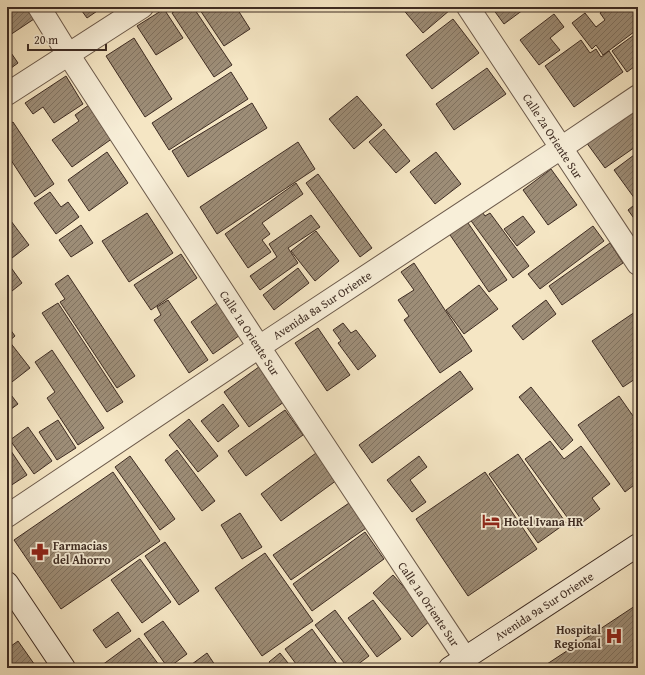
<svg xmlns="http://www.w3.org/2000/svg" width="645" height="675" font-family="'Gentium Book Plus',serif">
<defs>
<pattern id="building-hatch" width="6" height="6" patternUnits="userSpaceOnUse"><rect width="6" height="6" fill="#9d8d77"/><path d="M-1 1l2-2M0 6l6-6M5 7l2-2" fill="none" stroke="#817361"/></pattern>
</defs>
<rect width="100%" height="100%" fill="#f5e6c4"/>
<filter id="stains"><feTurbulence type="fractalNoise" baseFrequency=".005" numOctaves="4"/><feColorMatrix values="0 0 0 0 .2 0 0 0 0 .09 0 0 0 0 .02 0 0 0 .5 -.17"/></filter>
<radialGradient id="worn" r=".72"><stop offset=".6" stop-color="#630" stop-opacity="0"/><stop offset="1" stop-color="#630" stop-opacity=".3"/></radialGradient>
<!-- building -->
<g fill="url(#building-hatch)" stroke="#3e2c23">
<path d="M7,7h23l7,10 -30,20z"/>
<path d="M79,7h24l-16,11z"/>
<path d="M181,7h12l39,58 -18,12 -42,-64z"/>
<path d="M198,7h38l14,22 -26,17z"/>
<path d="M340,7h10l-6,5z"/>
<path d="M401,7h47l2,3 -27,23z"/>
<path d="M495,7h32l-23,17 -11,-15z"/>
<path d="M608,7h30v22l-35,26 -7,-10 -4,4 -20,-26 13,-10 11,14 9,-7 -5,-7z"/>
<path d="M164,9l19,29 -27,17 -19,-29z"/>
<path d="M554,14l10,13 -14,11 10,12 -21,15 -19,-25z"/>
<path d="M453,19l26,34 -47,36 -26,-34z"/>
<path d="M638,32v32l-11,8 -15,-21z"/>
<path d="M134,38l38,61 -27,18 -39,-61z"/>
<path d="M581,40l9,13 6,-4 5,8 8,-6 14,21 -49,35 -29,-41z"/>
<path d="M7,47l11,16 -11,8z"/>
<path d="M487,68l19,26 -52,36 -18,-26z"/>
<path d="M231,72l17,27 -79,51 -17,-27z"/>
<path d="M66,76l17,28 -29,19 -11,-16 -10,7 -8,-11z"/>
<path d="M357,96l25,29 -28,24 -25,-30z"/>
<path d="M252,103l15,25 -79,49 -16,-26z"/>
<path d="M89,105l24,33 -41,29 -20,-27 27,-19 -4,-6z"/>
<path d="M632,109l6,8v28l-33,23 -19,-26z"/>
<path d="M13,122l41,62 -19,13 -28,-43v-29z"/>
<path d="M384,129l26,32 -14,12 -27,-31z"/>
<path d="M298,142l17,27 -98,65 -17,-27z"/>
<path d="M107,152l21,31 -39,28 -21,-31z"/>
<path d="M436,152l25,32 -26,20 -25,-32z"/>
<path d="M638,152v44l-3,3 -21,-29z"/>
<path d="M551,169l26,36 -29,20 -25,-35z"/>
<path d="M318,174l54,74 -12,9 -54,-74z"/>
<path d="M296,183l7,11 -41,29 8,11 -8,6 9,12 -23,16 -23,-34z"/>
<path d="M50,192l11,15 7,-5 11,15 -23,17 -22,-31z"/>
<path d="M638,202v22l-10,-14z"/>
<path d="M481,210l4,6 5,-3 39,53 -16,12 -44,-60z"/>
<path d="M147,213l26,40 -44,29 -27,-41z"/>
<path d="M311,215l9,12 -32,21 10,15 -38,27 -10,-14 27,-19 -8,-13z"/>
<path d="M523,216l12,16 -18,14 -13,-17z"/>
<path d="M466,220l41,60 -18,12 -41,-60z"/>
<path d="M11,221l18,24 -17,13 -5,-6v-28z"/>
<path d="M81,225l12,18 -22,14 -12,-17z"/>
<path d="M593,226l11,15 -64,48 -12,-15z"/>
<path d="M316,231l23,30 -24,20 -24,-30z"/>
<path d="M610,243l13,20 -61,42 -13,-19z"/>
<path d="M181,254l16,24 -46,32 -17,-25z"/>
<path d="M7,262l15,21 -15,12z"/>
<path d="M414,263l58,88 -32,22 -36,-53 5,-4 -11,-16 16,-10 -13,-18z"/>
<path d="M298,268l11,15 -35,27 -11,-15z"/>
<path d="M68,275l67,101 -18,12 -57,-86 5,-3 -10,-15z"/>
<path d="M479,285l19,24 -34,25 -18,-24z"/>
<path d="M168,300l40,60 -19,13 -35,-53 7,-5 -4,-8z"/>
<path d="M546,300l10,14 -33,26 -11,-14z"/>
<path d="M220,301l23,32 -30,21 -22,-32z"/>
<path d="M58,303l65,99 -16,10 -65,-99z"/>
<path d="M638,310v67l-15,10 -31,-46z"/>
<path d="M343,323l8,10 5,-3 20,26 -18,14 -20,-27 3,-2 -8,-11z"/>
<path d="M7,325l8,11 -6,5 21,27 -22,17z"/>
<path d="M318,328l32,47 -23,16 -32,-48z"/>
<path d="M52,350l52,78 -26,17 -31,-47 8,-6 -20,-30z"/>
<path d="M263,364l25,35 -39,28 -25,-35z"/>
<path d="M460,371l13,18 -101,74 -13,-18z"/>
<path d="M531,387l42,53 -11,10 -43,-53z"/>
<path d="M8,391l10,13 -11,8v-20z"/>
<path d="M619,396l19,27v59l-13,10 -47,-67z"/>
<path d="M223,404l16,22 -21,16 -17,-21z"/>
<path d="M285,410l18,25 -57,41 -18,-25z"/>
<path d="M189,419l29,37 -20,16 -29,-37z"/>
<path d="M58,420l18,28 -19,12 -18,-28z"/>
<path d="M28,427l24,34 -18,13 -24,-34z"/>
<path d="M550,441l14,18 17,-13 29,38 -18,14 8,11 -25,19 -50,-69z"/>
<path d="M7,445l20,30 -20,13z"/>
<path d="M177,450l38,51 -13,10 -37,-51z"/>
<path d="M316,453l21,27 -56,41 -20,-27z"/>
<path d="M518,454l48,69 -28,20 -49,-69z"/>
<path d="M130,456l45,63 -15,11 -45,-63z"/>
<path d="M419,456l8,11 -17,13 16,22 -14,10 -25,-32z"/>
<path d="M113,472l47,69 -99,68 -47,-69z"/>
<path d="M485,472l52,77 -69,47 -52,-77z"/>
<path d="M352,501l17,25 -78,54 -18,-25z"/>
<path d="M240,513l22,34 -20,12 -21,-34z"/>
<path d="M365,532l19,27 -72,52 -19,-27z"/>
<path d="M165,542l34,49 -20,14 -34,-49z"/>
<path d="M265,553l48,68 -51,35 -47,-68z"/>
<path d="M140,559l31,43 -29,21 -31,-43z"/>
<path d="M393,575l39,44 -20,18 -39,-44z"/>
<path d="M373,600l28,39 -24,18 -29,-39z"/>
<path d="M638,604v64h-97z"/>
<path d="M335,610l34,46 -16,12h-5l-33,-43z"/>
<path d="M118,612l13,19 -25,17 -13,-18z"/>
<path d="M163,621l24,33 -19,14 -24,-34z"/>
<path d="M7,628l5,6 -5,5z"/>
<path d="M312,629l28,39h-41l-14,-19z"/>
<path d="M139,638l20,27 -4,3h-57z"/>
<path d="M18,641l19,27h-30v-19z"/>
<path d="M207,653l10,15h-28l-1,-1z"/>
<path d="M280,653l12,15h-19l-4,-6z"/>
</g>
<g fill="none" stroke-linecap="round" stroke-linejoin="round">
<!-- minor casing -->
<g stroke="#6c5a4b" stroke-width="24">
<g id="minor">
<path d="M39,7l29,47 191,293 206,311"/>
<path d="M468,7l170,257"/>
<path d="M7,94l135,-87"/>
<path d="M7,516l252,-169 302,-199 77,-52"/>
</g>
</g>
<!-- secondary casing -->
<g stroke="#3e2c23" stroke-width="24">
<g id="secondary">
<path d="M7,583l57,85"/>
<path d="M450,668l188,-123"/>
</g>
</g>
<!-- minor -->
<use href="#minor" stroke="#f8efd9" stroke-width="22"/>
<!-- secondary -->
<use href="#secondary" stroke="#f8efd9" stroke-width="22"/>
</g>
<!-- icons -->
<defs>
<g id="hotel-bare" transform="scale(1.38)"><path d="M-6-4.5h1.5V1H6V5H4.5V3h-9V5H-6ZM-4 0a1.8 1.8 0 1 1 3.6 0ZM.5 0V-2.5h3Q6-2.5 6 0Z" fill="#8f2418" stroke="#f8efd9" stroke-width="2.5" paint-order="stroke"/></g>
<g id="pharmacy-bare" transform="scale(1.38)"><path d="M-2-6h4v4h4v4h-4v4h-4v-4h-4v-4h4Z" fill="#8f2418" stroke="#f8efd9" stroke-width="2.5" paint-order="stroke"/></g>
<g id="hospital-bare" transform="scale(1.38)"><path d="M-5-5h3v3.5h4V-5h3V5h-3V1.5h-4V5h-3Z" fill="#8f2418" stroke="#f8efd9" stroke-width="2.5" paint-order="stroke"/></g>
</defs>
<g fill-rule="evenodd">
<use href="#hotel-bare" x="491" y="521"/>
<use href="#pharmacy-bare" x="40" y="552"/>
<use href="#hospital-bare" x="614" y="636"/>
</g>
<g text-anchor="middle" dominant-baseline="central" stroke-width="3.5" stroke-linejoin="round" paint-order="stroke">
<!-- street labels -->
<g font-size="12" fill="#3e2c23" stroke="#f8efd9">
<text transform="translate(553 136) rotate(57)">Calle 2a Oriente Sur</text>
<text transform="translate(322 305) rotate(-33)">Avenida 8a Sur Oriente</text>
<text transform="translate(250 333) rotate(57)">Calle 1a Oriente Sur</text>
<text transform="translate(429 604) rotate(56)">Calle 1a Oriente Sur</text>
<text transform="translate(544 606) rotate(-33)">Avenida 9a Sur Oriente</text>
</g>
<!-- poi labels -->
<g font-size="12" font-weight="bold" fill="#3e2c23" stroke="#f8efd9" text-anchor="start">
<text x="504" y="521">Hotel Ivana HR</text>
<text x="53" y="545">Farmacias<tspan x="53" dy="14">del Ahorro</tspan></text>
<text x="601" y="629" text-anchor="end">Hospital<tspan x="601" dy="14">Regional</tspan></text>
</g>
</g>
<!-- margin -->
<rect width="645" height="675" fill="none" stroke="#f5e6c4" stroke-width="24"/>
<rect x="8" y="8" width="629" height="659" fill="none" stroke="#3e2c23" stroke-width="2"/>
<rect x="12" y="12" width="621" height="651" fill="none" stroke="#3e2c23"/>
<!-- scale -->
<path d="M28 44v6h78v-6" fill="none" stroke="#3e2c23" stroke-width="2"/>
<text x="34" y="44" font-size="12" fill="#3e2c23" stroke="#f8efd9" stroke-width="3" paint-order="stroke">20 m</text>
<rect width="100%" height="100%" filter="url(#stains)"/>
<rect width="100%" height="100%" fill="url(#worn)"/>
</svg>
